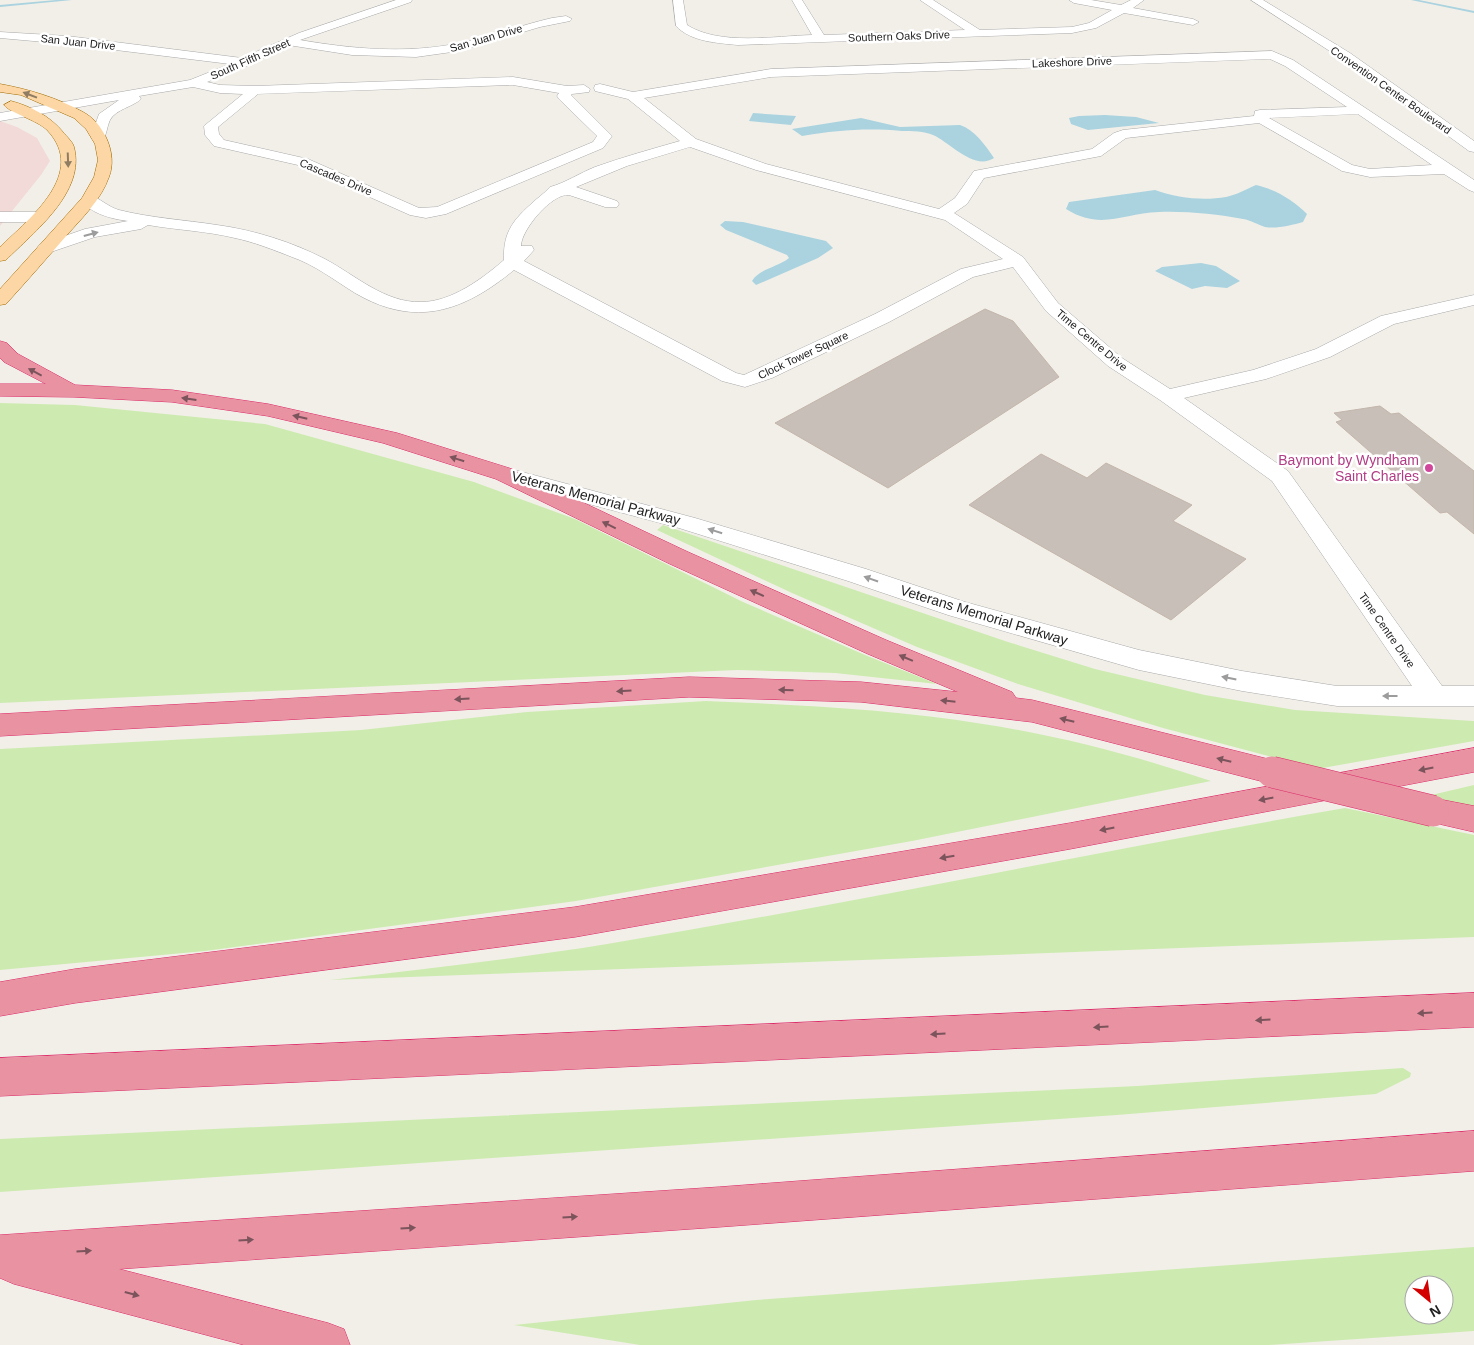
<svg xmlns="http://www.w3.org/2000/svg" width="1474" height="1345" font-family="Arial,sans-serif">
<rect width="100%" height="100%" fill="#f2efe9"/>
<!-- commercial -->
<path fill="#f2dad9" d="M0,121l17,6 20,11 13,23 -9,14 -41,51z"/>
<!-- grass -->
<g fill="#cdebb0" fill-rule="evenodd">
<path d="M0,403l75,2 190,19 209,58 101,37 168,83 122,53 72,29 -102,-11 -98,-3 -737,33z"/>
<path d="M663,525l345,117 87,27 110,26 90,15 179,11v20l-157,28 -154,-41 -145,-44 -101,-37 -125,-54 -135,-63z"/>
<path d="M706,701c92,4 185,8 277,23 78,12 153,32 228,57l-299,60 -336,60 -371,50 -205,19v-221l361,-19 166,-18z"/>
<path d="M1474,785v22l-47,-11z"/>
<path d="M1345,808l129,27v102l-1144,43c92,-11 185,-21 277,-36 247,-41 491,-93 738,-136z"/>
<path d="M1403,1068l8,5 -1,4 -34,17 -259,21 -1117,77v-53l1137,-53z"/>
<path d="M1474,1247v84l-205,14h-629l-126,-20 242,-25zM1414,1285h30v30h-30z"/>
</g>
<!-- water -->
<g fill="#aad3df">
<path d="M753,113l43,3 -5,9 -42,-4z"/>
<path d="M1105,115l31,2 23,6 -71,7 -17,-6 -2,-6 10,-2z"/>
<path d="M861,118l39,9 60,-2c15,5 25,20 34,33 -20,13 -43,-15 -61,-23 -9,-4 -21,-4 -31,-4 -35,-3 -64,-1 -100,5l-10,-7z"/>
<path d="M1256,185c19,4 38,16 51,29l-4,8c-11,3 -26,7 -38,5 -7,-2 -14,-7 -22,-8 -26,-5 -57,-8 -84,-7 -36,1 -58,19 -93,-3l3,-7 86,-12c22,8 48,11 71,7 10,-2 21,-8 30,-12z"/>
<path d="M725,221l18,1 83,19 7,7 -15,10 -62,27 -4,-4c7,-12 26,-14 37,-23l-2,-3 -61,-25 -6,-5z"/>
<path d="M1201,263l15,3 24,15 -13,7 -22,-2 -13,3 -37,-18 7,-4z"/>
</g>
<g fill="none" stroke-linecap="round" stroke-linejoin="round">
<!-- stream -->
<g fill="#aad3df" fill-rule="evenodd">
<path d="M56,0h16l-72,7v-2z"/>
<path d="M1411,0h8l55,11v2z"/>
</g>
</g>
<!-- building -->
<g fill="#c7bfb8" stroke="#c4b6ab">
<path d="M985,309l28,12 46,56 -171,111 -113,-65z"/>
<path d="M1380,406l11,8 8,-1 75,58v63l-27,-22 -7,1 -104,-91 6,-2 -8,-7z"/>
<path d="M1041,454l46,24 19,-15 86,42 -19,16 73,38 -75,61 -202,-115z"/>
</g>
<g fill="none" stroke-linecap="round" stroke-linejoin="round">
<!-- minor casing -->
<g stroke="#a9a9a9" stroke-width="1">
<g id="minor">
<path d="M396,0h16l-1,2 -111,38c53,9 106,14 160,3 31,-6 61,-18 92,-25l14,-2 6,3 -2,2 -30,6 -81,24 -43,6 -64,-2 -64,-10 -38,20 -43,17 13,3 35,1 258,-9 54,9 17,-1 6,4 -1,3 -17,2 -1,1 41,41 -9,12 -157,66 -20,4 -16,-3 -112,-50 -84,-19 -9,-11 -1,-9 39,-32 -23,-1 -27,-6 -54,9 2,3c-8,8 -25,10 -31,21 -3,6 -3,14 -7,20h-10l-2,-3 8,-23 20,-14 -119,21v-8l190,-33 40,-16 -163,-20 -67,-6v-6l67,4 175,22 57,-25zM513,85l46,8 -2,3 2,3 38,37 -4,6 -156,65 -18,1 -111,-49 -84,-19 -5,-6 -1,-7 40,-33z"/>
<path d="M673,0h10l4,25c33,21 88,11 125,10l-20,-35h10l22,35 141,-5 -45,-30h13l47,30 92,-3 17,-4 23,-13 -38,-7 -5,-3h22l30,5 10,-5h13l-11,8 60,11 6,3 -6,3 -69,-12 -28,15 -24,5 -334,12c-20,-2 -47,-3 -62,-19z"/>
<path d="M1251,0h12l87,53 124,88v11l-5,-1 -127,-92z"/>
<path d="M1272,51l21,9 181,120v12l-5,-2 -25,-16 -74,3 -28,-6 -83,-48 -133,15 -25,18 -117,22 -17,26 -13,9 69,44 35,46 64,55 48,31 83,-19 63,-21 65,-33 93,-21v10l-80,19 -64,33 -64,22 -82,19 104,73 154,215h32v20h-137l-95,-15 -103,-21 -191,-55 -100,-34 -169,-53 -176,-47 -3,-5 3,-5 8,-2 184,49 171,51 99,33 174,48 103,21 95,15h75l-140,-205 -112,-81 -52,-34 -62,-55 -33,-44 -40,10 -84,45 -117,56 -27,9 -23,-6 -208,-111c-51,42 -99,58 -159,23 -21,-13 -40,-28 -63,-36 -18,-7 -38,-15 -57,-19 -29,-7 -58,-8 -87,-13l-7,4 -46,8 -50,17 -6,-1 -2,-4 2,-4 46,-16 43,-8c-16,-2 -37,-7 -47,-21l2,-3 6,-2c11,3 19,12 30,15 32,8 66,10 98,15 37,5 75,17 108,34 30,16 60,44 96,43 30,0 61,-23 83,-42 -1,-25 7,-38 26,-55 7,-7 14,-11 20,-18 15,-4 30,-14 45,-20 28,-10 57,-18 85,-26l-52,-42 -33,-8 -1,-3 1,-3 5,-1 33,8 138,-23zM1270,59l15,7 62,41 -87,3 -5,1 -1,5 -131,14 -9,3 -22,16 -118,22 -19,27 -16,11 -173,-45 -70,-25 -52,-41 127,-21zM1358,114l74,51 -62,4 -18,-4 -83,-47zM690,147l66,23 189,50 58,39 -42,10 -86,45 -131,61 -8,-2 -212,-112 10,-11 -2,-4h-11c0,-16 31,-53 48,-51l36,12h12l2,-3 -2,-3 -41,-14 51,-21z"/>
<path d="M0,212h40l6,2 2,3 -2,3 -6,2h-40z"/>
</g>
</g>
<!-- major casing -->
<g stroke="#a06b00" stroke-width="1">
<g id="major">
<path d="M0,84c28,5 58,14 83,28 21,11 35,42 26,65 -8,23 -27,41 -42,58 -20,23 -40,46 -61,69l-6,1v-16l82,-91 12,-21 4,-17 -3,-16 -9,-15 -12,-11 -53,-23 -21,-3z"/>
<path d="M11,101c19,5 39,15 52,31 3,4 10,10 11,15 12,45 -40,85 -68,113l-6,1v-14c30,-29 88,-74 47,-117 -10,-10 -37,-17 -43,-25z"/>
</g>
</g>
<!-- highway casing -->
<g stroke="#dc2a67" stroke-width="1">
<g id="highway">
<path d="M0,341l7,2 11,11 57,31 97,5 96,14 129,29 115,36 176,83 198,88 126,52 4,6 16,2 240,60 11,4 4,8 -4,8 -11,4 -240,-62 -171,-20 -172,-5 -689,39v-22l689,-37 172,5 97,10 -90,-38 -198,-90 -174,-85 -113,-36 -115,-27 -96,-14 -98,-5 -74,-1v-12h46l-42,-22 -4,-4z"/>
<path d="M1474,748v24l-404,77 -495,88 -500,66 -75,13v-34l75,-13 500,-62 495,-84z"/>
<path d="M1433,798l41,8v26l-52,-12 -4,-9 4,-9z"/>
<path d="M1474,993v34l-1474,69v-38z"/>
<path d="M1474,1131v40l-755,56 -600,42 209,54 16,6 6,16h-106l-230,-61 -14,-6v-43l719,-48z"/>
</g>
</g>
<!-- minor -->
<use href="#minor" fill="#fff" fill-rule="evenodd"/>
<!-- major -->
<use href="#major" fill="#fcd6a4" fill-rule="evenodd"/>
<!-- highway -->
<use href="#highway" fill="#e892a2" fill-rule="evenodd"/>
<!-- highway-bridge casing -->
<g stroke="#dc2a67" stroke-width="32" stroke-linecap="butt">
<path id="highway-bridge" d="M1272,772l161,39"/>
</g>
<!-- highway-bridge -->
<use href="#highway-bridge" stroke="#e892a2" stroke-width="31"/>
</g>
<!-- one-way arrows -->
<defs><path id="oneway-solid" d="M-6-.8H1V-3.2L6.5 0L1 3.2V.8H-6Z" transform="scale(1.25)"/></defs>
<g fill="#8f7c63">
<use href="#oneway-solid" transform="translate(30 95) rotate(-159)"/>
<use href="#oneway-solid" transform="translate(68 160) rotate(88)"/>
</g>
<g fill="#9c9c9c">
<use href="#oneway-solid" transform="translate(91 234) rotate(-15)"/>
<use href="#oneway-solid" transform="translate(715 531) rotate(-163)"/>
<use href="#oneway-solid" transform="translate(871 579) rotate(-161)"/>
<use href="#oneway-solid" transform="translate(1229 678) rotate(-169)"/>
<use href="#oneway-solid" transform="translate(1390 696) rotate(180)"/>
</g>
<g fill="#7b545c">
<use href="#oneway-solid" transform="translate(35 372) rotate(-152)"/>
<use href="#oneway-solid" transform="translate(189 399) rotate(-172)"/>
<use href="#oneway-solid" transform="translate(300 417) rotate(-167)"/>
<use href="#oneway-solid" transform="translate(457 459) rotate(-163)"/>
<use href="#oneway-solid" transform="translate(609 525) rotate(-154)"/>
<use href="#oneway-solid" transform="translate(757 593) rotate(-156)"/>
<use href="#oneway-solid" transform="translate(906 658) rotate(-157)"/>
<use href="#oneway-solid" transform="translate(786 690) rotate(-178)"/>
<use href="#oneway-solid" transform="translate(624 691) rotate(177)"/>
<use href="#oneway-solid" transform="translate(462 699) rotate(177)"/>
<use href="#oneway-solid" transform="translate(948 701) rotate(-174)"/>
<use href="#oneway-solid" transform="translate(1067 720) rotate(-166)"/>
<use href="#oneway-solid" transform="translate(1224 760) rotate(-166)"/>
<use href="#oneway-solid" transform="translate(1426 769) rotate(169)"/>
<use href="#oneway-solid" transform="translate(1266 799) rotate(169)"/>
<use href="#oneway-solid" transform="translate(1107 829) rotate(169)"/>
<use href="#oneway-solid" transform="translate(947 857) rotate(170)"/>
<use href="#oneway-solid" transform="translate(1425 1013) rotate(177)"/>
<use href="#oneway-solid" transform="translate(1263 1020) rotate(177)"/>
<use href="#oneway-solid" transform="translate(1101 1027) rotate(177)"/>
<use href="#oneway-solid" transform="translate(938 1034) rotate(177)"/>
<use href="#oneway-solid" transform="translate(570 1217) rotate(-4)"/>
<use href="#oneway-solid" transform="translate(408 1228) rotate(-4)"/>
<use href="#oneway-solid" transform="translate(246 1240) rotate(-4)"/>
<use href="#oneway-solid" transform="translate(84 1251) rotate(-4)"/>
<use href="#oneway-solid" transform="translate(132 1294) rotate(15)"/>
</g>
<!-- markers -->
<circle fill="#d1479c" stroke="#fff" stroke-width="2" cx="1429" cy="468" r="5"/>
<g text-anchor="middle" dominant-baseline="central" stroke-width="5" stroke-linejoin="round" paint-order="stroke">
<!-- far-street labels -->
<g font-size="11" fill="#222" stroke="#fff">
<text transform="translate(899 36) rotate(-2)">Southern Oaks Drive</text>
<text transform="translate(486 38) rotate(-16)">San Juan Drive</text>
<text transform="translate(78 42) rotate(6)">San Juan Drive</text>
<text transform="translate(250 59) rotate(-24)">South Fifth Street</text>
<text transform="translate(1072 62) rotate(-2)">Lakeshore Drive</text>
<text transform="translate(1391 90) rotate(35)">Convention Center Boulevard</text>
<text transform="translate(336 177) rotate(23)">Cascades Drive</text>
<text transform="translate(1092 340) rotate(40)">Time Centre Drive</text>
<text transform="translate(803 355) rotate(-25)">Clock Tower Square</text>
<text transform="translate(1387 630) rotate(55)">Time Centre Drive</text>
</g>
<!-- hotel labels -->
<g font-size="14" fill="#b23c85" stroke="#fff" text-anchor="end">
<text x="1419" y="460">Baymont by Wyndham<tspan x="1419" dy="16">Saint Charles</tspan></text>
</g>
<!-- street labels -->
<g font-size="14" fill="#222" stroke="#fff">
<text transform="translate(596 498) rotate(15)">Veterans Memorial Parkway</text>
<text transform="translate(984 615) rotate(17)">Veterans Memorial Parkway</text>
</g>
</g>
<!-- north arrow -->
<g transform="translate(1429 1300) rotate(151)"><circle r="24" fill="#ffffff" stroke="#a7a7a7"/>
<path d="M0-4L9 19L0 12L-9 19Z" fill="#d40000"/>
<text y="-8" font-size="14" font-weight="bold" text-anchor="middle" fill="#222222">N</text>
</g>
</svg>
